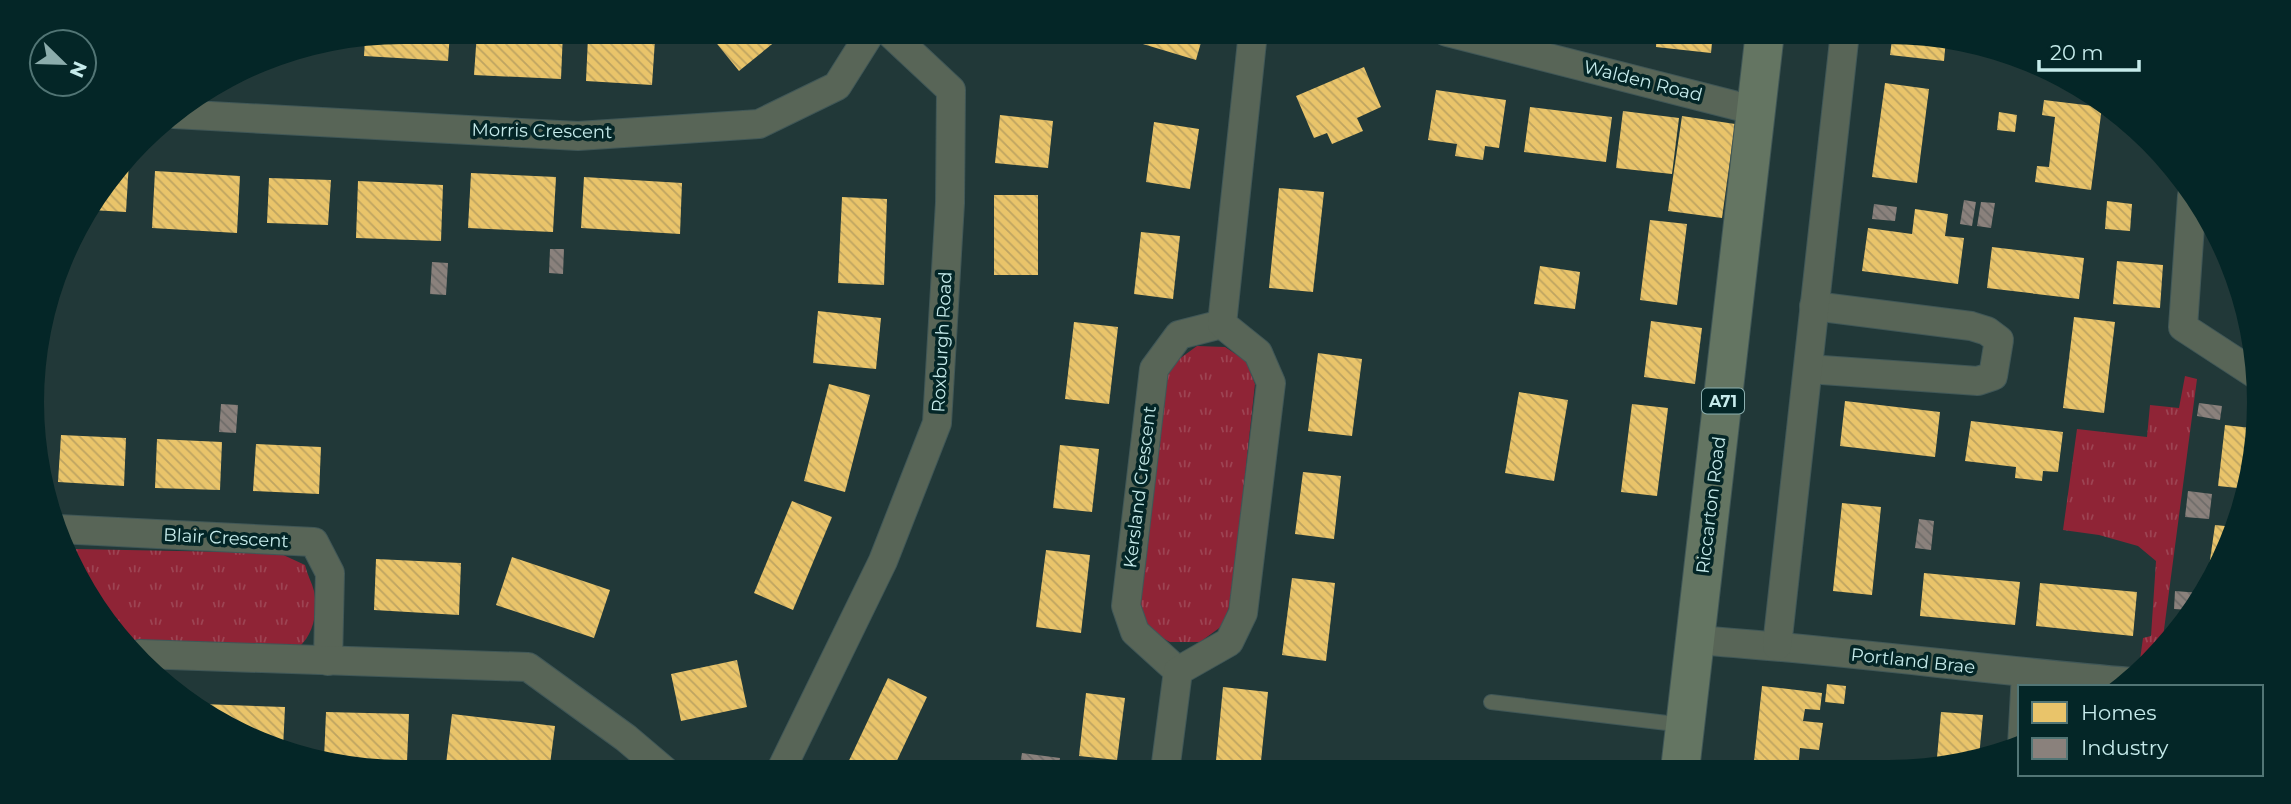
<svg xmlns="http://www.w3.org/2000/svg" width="2291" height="804" font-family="Montserrat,sans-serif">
<defs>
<pattern id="grass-tufts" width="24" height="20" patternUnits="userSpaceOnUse" patternTransform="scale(1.75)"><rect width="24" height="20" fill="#8f2436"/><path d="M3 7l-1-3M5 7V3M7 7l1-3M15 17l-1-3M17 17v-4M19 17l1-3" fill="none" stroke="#9d4453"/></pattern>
<pattern id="homes-back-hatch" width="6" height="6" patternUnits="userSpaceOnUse" patternTransform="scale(1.75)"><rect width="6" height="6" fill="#e9c46a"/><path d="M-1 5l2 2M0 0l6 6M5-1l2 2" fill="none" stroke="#bea461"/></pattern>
<pattern id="industry-back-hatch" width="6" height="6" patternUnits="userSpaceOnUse" patternTransform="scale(1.75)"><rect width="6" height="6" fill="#8a817c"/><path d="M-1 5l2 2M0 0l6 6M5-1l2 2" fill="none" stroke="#6e6c69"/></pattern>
</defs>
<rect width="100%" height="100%" fill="#213838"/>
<!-- grass -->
<g fill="url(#grass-tufts)">
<path d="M1197,346l28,1 21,14 9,23 -24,218 -9,24 -22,16h-30l-23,-12 -11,-26 26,-222 13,-20z"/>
<path d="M2185,376l12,3 -35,266 -18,22h-5l4,-29 8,-2 5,-75 -18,-15 -39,-11 -36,-5 14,-101 70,8 3,-32 29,3z"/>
<path d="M74,549l205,4 26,12c2,9 7,18 9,26 4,21 0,43 -16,57l-172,-8 -32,-32 -25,-55z"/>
</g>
<!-- homes -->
<g fill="url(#homes-back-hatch)">
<path d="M402,32h48l-2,29 -84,-5 1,-17z"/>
<path d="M477,32h86l-2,47 -87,-4z"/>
<path d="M711,32h76l-48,39 -30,-37z"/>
<path d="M1103,32h101l-8,28z"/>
<path d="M1657,32h56l-2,21 -55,-6z"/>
<path d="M1893,32l53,7 -2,22 -54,-6z"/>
<path d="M588,37l67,3 -3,45 -66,-4z"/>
<path d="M1364,67l17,40 -24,11 6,13 -31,13 -5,-11 -13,5 -18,-42z"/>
<path d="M1885,83l44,6 -12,94 -45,-6z"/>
<path d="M1436,90l70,10 -7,48 -14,-2 -2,14 -28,-4 2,-12 -29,-4z"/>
<path d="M2044,100l58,7 -11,83 -56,-8 2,-16 12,1 6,-50 -13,-2z"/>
<path d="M1530,107l82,10 -6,45 -82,-10z"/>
<path d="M1623,111l56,7 -7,56 -56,-6z"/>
<path d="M1999,112l18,3 -2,17 -18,-2z"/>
<path d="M1000,115l53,6 -5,47 -53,-5z"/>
<path d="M1682,116l53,8 -13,94 -54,-7z"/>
<path d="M1154,122l45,7 -9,60 -44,-7z"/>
<path d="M129,161l-3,51 -35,-2 9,-12z"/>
<path d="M155,171l85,5 -3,57 -85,-5z"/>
<path d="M471,173l85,4 -3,55 -85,-4z"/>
<path d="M584,177l98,6 -2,51 -99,-6z"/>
<path d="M269,178l62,2 -3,45 -61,-2z"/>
<path d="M358,181l85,4 -2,56 -85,-3z"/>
<path d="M1279,188l45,4 -11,100 -44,-4z"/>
<rect x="994" y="195" width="44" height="80"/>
<path d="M842,197l45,2 -3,86 -46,-2z"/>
<path d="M2107,201l25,3 -2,27 -25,-2z"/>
<path d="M1915,209l33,5 -3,22 19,2 -6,46 -96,-13 6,-43 44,6z"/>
<path d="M1650,220l37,4 -10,81 -37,-5z"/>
<path d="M1141,232l39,4 -7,63 -39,-5z"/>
<path d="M1992,247l92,11 -5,41 -92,-11z"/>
<path d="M2117,261l46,4 -3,43 -47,-4z"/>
<path d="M1540,266l40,6 -5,37 -41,-5z"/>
<path d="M818,311l63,7 -5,51 -63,-6z"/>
<path d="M2074,317l41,5 -11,91 -41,-5z"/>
<path d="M1651,321l51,7 -7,56 -51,-7z"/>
<path d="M1074,322l44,5 -9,77 -44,-5z"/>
<path d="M1318,353l44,6 -10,77 -44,-5z"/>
<path d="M829,384l41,11 -25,97 -41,-11z"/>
<path d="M1519,392l49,8 -14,81 -49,-8z"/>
<path d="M1845,401l95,11 -5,45 -95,-11z"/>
<path d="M1632,404l36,4 -11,88 -36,-4z"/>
<path d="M1971,421l92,11 -5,40 -15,-1 -1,10 -27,-3 1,-11 -51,-6z"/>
<path d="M2225,425l26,3 -3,61 -30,-3z"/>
<path d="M61,435l65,3 -2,48 -66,-4z"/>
<path d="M157,439l65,3 -2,48 -65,-2z"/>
<path d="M256,444l65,3 -2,47 -66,-3z"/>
<path d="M1060,445l39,4 -7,63 -39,-4z"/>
<path d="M1303,472l38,4 -7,63 -39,-5z"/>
<path d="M792,501l40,16 -39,93 -39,-17z"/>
<path d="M1842,503l39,4 -9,88 -39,-4z"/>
<path d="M2215,525l20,2 -23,55 -5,-1z"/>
<path d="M1046,550l44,5 -9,78 -45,-6z"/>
<path d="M512,557l98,33 -16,48 -98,-33z"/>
<path d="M376,559l85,4 -2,52 -85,-5z"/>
<path d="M1924,573l96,9 -5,43 -95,-9z"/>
<path d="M1292,578l43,5 -9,78 -44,-6z"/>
<path d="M2040,583l97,9 -4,44 -97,-10z"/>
<path d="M737,660l10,47 -66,14 -10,-47z"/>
<path d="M888,678l39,19 -35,74 -42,1 -5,-3z"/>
<path d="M1827,684l19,2 -2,18 -19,-2z"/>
<path d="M1762,686l60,7 -2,17 -15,-1 -2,12 20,2 -4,27 -19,-2 -2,22h-45z"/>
<path d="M1223,687l45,5 -8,79h-45z"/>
<path d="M1086,693l39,5 -8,62 -38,-4z"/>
<path d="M202,704l83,3 -2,42 -82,-37z"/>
<path d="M326,712l83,2 -2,48 -83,-3z"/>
<path d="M1941,712l42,3 -4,42 -43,12z"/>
<path d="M452,714l103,12 -6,46h-32l-71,-8z"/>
<path d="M1845,760l26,3 -1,6h-26z"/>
</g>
<!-- industry -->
<g fill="url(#industry-back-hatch)">
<path d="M1964,200l12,2 -4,24 -12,-2z"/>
<path d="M1981,202l14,1 -4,25 -14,-2z"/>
<path d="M1874,204l23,3 -2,14 -23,-2z"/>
<path d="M550,249h14l-1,25 -14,-1z"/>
<path d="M432,262l16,1 -2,32 -16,-1z"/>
<path d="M2199,403l23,3 -2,14 -23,-4z"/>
<path d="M221,404l17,1 -2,28 -17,-1z"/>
<path d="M2188,491l24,3 -3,25 -24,-2z"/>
<path d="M1919,519l15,2 -3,29 -16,-2z"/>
<path d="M2175,591l25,2 -1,7 -8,10 -17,-1z"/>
<path d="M1022,753l38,5 -2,13h-39z"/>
</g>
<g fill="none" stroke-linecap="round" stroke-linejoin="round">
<!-- service casing -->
<g stroke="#405757" stroke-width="16">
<g id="service">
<path d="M1491,702l193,23"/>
<path d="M2015,746l4,-73"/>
</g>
</g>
<!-- minor casing -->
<g stroke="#405757" stroke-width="30">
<g id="minor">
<path d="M1447,32l310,79"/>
<path d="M174,114l404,22 181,-12 78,-38 34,-54"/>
<path d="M2192,196l-9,131 72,47"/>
<path d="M1808,369l170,12 15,-5 6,-36 -12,-9 -16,-5 -157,-20"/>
<path d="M58,529l256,13 16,31 -2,88"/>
<path d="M1695,640c146,10 291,30 436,42"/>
<path d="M1777,646l68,-614"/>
<path d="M140,654l388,13 98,71 40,34"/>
<path d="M1178,671l-43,-39 -9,-26 28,-237 25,-34 43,-11"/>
<path d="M1165,771l13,-100 51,-29 14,-29 28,-230 -13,-30 -36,-29 31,-292"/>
<path d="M780,772l103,-211 54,-138 13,-220 1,-113 -62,-58"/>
</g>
</g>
<!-- primary casing -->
<g stroke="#405757" stroke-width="40">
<path id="primary" d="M1680,770l85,-738"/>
</g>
<!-- service -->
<use href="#service" stroke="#586557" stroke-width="14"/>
<!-- minor -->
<use href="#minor" stroke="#586557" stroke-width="28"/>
<!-- primary -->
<use href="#primary" stroke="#647562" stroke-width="38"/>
</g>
<g text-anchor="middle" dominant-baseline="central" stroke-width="7" stroke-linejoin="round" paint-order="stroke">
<!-- shield labels -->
<rect fill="#042627" stroke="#8cb0b0" stroke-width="2" x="1702" y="388.5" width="42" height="25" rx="5"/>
<g font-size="16" font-weight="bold" fill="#c6ebeb">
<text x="1723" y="401">A71</text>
</g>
<!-- street labels -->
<g font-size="18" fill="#c6ebeb" stroke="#042627">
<text transform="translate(1643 81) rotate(14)">Walden Road</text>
<text transform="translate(542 131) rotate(1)">Morris Crescent</text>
<text transform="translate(942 342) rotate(-87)">Roxburgh Road</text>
<text transform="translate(1140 487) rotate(-83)">Kersland Crescent</text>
<text transform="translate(1711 505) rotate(-83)">Riccarton Road</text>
<text transform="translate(226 538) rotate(3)">Blair Crescent</text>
<text transform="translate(1913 661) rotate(6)">Portland Brae</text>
</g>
</g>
<!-- crop -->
<path d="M0 0H2291V804H0ZM402 44H1889A358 358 0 0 1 2247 402V402A358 358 0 0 1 1889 760H402A358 358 0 0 1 44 402V402A358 358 0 0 1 402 44Z" fill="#042627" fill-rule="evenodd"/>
<!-- legend -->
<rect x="2018" y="685" width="245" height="91" fill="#042627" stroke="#527575" stroke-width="2"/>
<rect x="2032" y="702" width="35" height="21" fill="#e9c46a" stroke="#527575" stroke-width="2"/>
<text x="2081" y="720" font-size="21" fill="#c6ebeb">Homes</text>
<rect x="2032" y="738" width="35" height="21" fill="#8a817c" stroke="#527575" stroke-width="2"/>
<text x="2081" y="755" font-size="21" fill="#c6ebeb">Industry</text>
<!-- north arrow -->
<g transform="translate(63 63) rotate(113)"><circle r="33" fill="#042627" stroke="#527575" stroke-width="2"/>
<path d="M0-5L12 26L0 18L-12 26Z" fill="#8cacac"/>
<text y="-10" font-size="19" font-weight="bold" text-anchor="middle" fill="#c6ebeb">N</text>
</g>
<!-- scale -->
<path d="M2039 60v10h100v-10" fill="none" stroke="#c6ebeb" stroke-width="3.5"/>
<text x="2050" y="60" font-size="21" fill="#c6ebeb" stroke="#042627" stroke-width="5" paint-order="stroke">20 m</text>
</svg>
